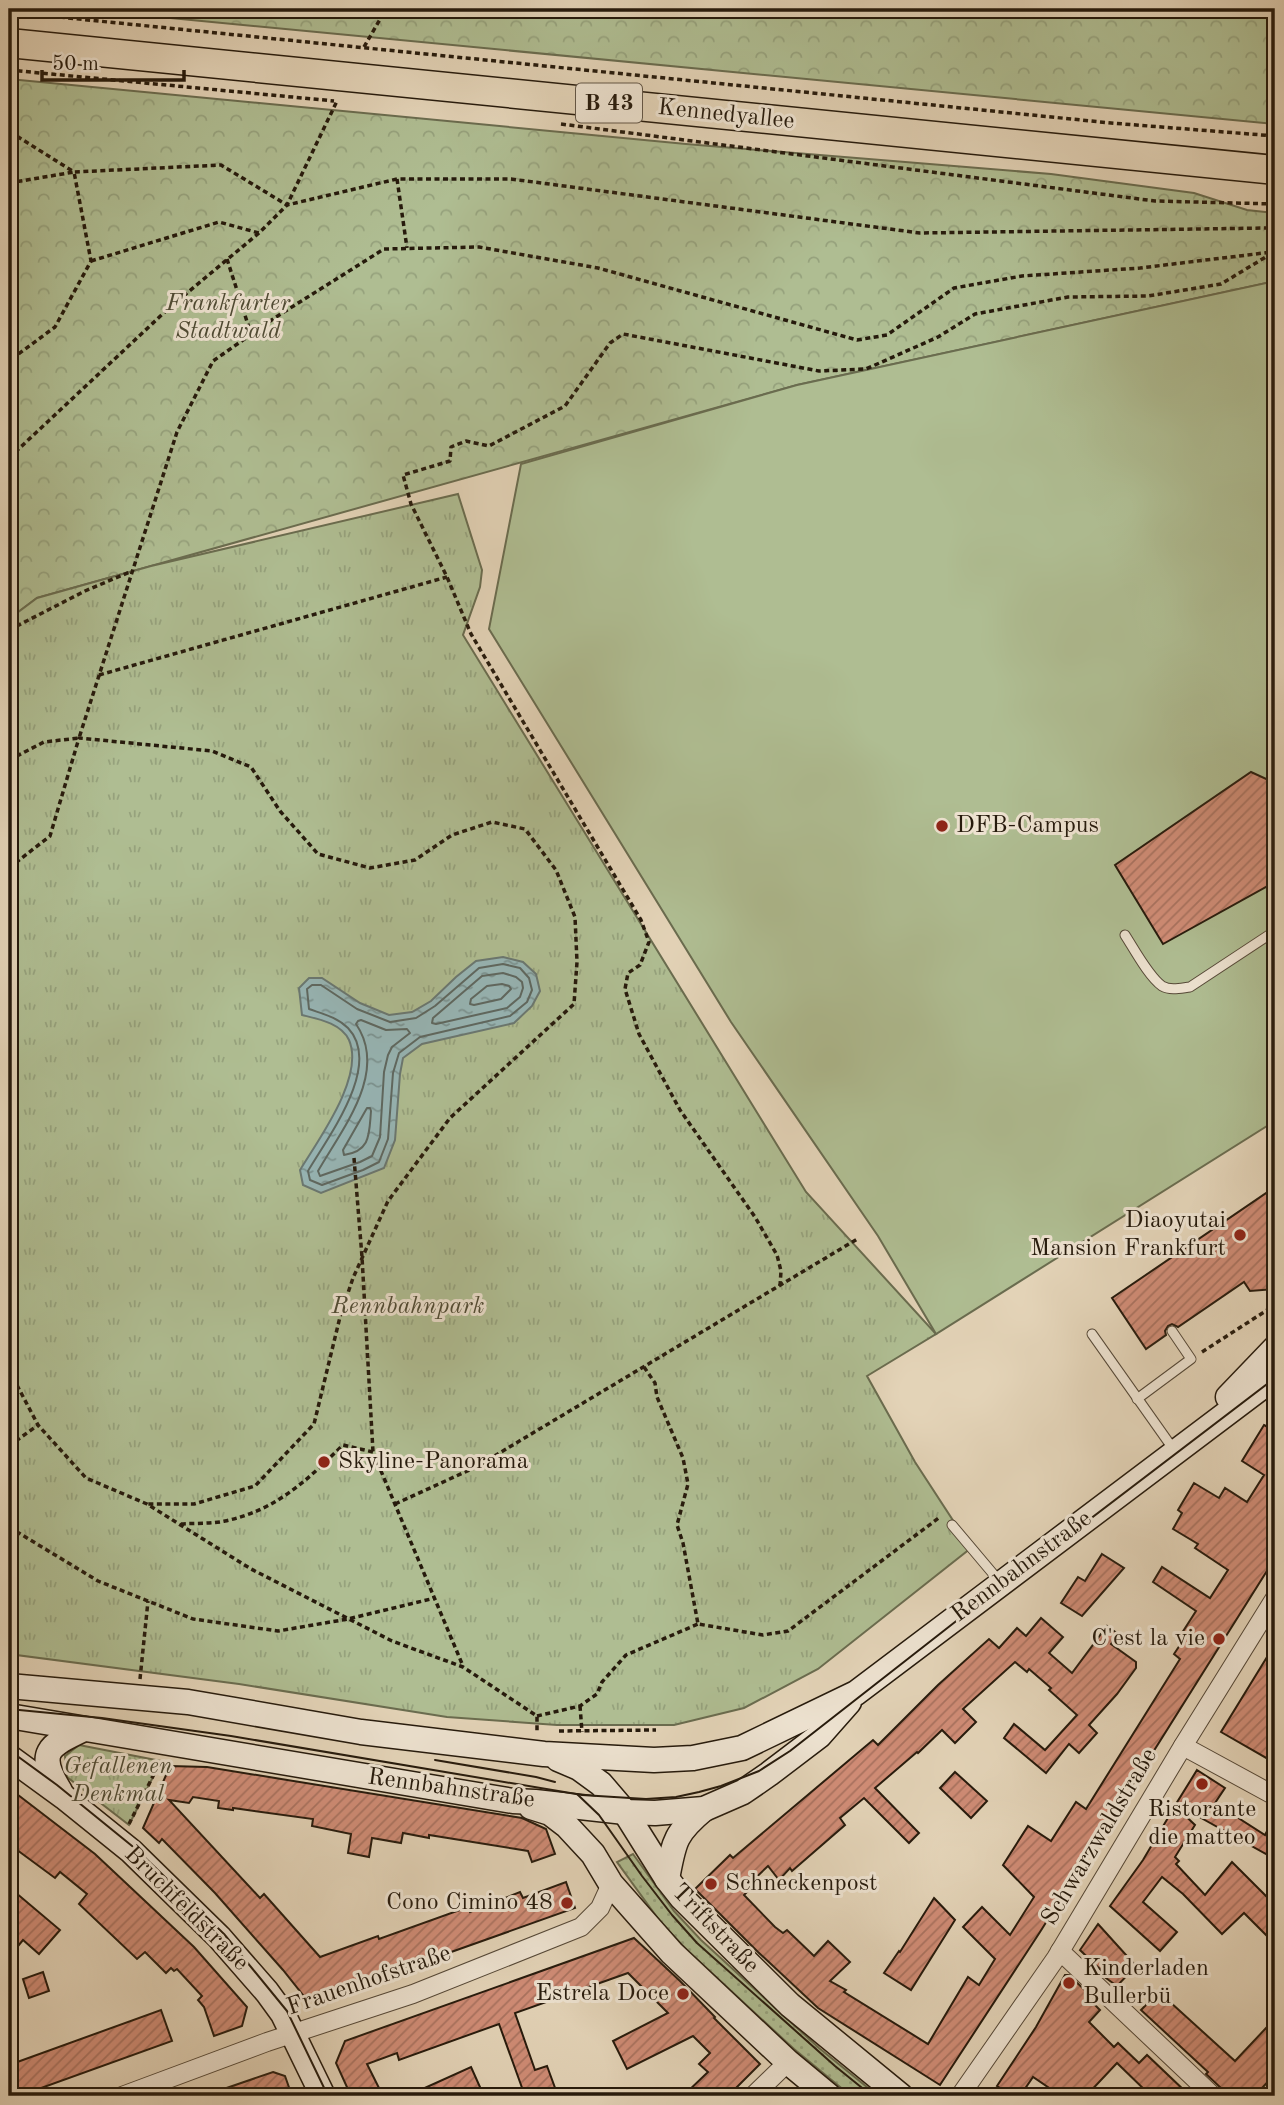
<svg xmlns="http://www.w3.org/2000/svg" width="1284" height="2105" font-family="'Old Standard TT',serif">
<defs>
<pattern id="grass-dots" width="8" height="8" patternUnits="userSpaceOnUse" patternTransform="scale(1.75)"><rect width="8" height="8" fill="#afbd92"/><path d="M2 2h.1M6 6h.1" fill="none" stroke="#96a27d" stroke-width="1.8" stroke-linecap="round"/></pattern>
<pattern id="forest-crowns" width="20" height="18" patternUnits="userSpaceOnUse" patternTransform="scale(1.75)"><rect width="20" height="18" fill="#afbd92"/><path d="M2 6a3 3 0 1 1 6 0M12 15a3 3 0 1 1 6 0" fill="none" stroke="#96a27d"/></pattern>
<pattern id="park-tufts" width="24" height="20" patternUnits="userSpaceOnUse" patternTransform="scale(1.75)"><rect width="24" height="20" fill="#afbd92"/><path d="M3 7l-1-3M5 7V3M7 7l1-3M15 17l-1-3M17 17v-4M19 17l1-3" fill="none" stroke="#96a27d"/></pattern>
<pattern id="water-ripples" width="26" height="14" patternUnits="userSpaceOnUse" patternTransform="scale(1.75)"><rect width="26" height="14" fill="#97b6b6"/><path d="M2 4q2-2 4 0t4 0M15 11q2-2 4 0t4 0" fill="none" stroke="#7b9392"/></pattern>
<pattern id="building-hatch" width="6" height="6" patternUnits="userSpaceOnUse" patternTransform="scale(1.75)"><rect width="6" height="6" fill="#d08c76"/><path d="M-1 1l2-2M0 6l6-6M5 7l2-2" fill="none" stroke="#a9725f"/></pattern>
</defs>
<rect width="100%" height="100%" fill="#e3d3b7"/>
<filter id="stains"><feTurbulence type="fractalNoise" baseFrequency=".00286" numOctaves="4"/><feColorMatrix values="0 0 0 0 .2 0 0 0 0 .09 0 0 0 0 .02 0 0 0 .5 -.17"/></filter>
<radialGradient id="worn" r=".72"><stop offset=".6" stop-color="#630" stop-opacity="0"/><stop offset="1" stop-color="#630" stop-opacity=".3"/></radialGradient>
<!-- grass -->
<path fill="url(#grass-dots)" stroke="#6a6c4f" stroke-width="2" d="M633,1854l41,57 27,29 118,108 59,48h-27l-57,-47 -107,-99 -25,-26 -45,-62z"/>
<!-- forest -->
<g fill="url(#forest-crowns)" stroke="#6a6c4f" stroke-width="2">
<path d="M77,9h1198v115z"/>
<path d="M9,79l677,65 365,30 143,19 53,17 28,3v68l-478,104 -760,213 -28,21z"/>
</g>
<!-- park -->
<g fill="url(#park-tufts)" stroke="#6a6c4f" stroke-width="2">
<path d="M458,494l24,76 -2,17 -17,48 343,557 130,142 -69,42 48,86 56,86 -153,121 -74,39 -70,17h-117l-110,-8 -208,-33 -230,-30v-1035l28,-21 114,-32z"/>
<path d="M79,1745l82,16 -32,64 -62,-48 -2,-21z"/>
</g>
<!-- pitch -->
<path fill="#afbd92" stroke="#6a6c4f" stroke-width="2" d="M1275,281v840l-339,213 -58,-98 -147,-214 -242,-393 32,-165 276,-79z"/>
<!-- water -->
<path fill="url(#water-ripples)" stroke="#6a7872" stroke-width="2" d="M503,957l20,5 13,12 4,17 -8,15 -18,17 -92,21 -19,14 -3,16 -5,66 -11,28 -63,25 -18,-8 -3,-15c18,-30 65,-93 49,-130 -8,-17 -31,-21 -47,-25l-3,-27 10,-10h13l38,25 29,12 23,-3 19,-11 25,-24 20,-16z"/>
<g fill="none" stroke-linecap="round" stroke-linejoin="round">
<!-- shore -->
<g stroke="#5e6861" stroke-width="2">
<path d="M503,964l17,4 9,10 3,12 -5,12 -17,14 -90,21 -21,16 -6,20 -5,66 -9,23 -16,8 -41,15 -12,-5 -2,-9c20,-34 75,-106 40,-143 -11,-11 -25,-14 -39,-19l-2,-20 5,-4h9l36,24 33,13 26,-4 19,-12 44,-38z"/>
<path d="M503,973l13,4 6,5 1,6 -3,9 -13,11 -71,16 -4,-1 1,-5 49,-42z"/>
<path d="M502,984l7,2 2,3 -10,10 -27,6 -4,-1 1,-5 16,-13z"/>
<path d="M361,1020l25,10 21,-1 3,4 -18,14 -4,8 -4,17 -4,65 -8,19 -12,6 -40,14 -2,-5c24,-42 71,-99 38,-147l2,-3z"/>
<path d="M367,1108h3l1,3c-2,23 0,40 -27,44l-1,-5z"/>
</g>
</g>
<!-- building -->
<g fill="url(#building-hatch)" stroke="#261a0c" stroke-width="2">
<path d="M1251,772l24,11v99l-112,62 -48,-79z"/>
<path d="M1275,1187v102l-25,2 -6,-9 -66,45 -6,-3 -4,2 -3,5 1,4 -20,14 -34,-51z"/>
<path d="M1264,1425l11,6v127l-235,374 -100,153 -122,-77 -60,-56 -63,-63 35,-34 3,3 140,-118 5,5 60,-60 51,-46 10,9 18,-20 9,8 15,-18 22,19 -14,16 23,20 35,-47 11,8 -7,10 25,18v6l-19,26 -28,31 8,8 -18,20 -10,-9 -23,29 -42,-35 10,-14 31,26 32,-35 -28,-25 2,-2 -22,-19 -2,3 -12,-10 -52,47 13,13 -21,21 -13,-13 -24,23 -1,-1 -42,36 44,45 -10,10 -45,-45 -24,20 5,7 -53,46 -2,-3 -11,12 -11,-14 -22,21 3,3 -5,5 31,32 8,6 4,-3 27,26 14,-15 22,21 -20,19 16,9 -2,2 84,52 40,-67 11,8 16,-26 -32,-32 19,-20 28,28 24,-38 -31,-32 25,-39 23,15 25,-39 10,7 94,-150 -6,-5 10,-15 -4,-3 16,-25 -43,-29 9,-15 48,31 18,-28 -33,-22 3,-4 -25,-15 9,-16 -4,-3 16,-27 25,15 6,-10 22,14 17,-27 -22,-14z"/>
<path d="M1102,1554l22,14 -42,48 -21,-13 17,-26 7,4z"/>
<path d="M1275,1644v119l-54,-31z"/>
<path d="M170,1766l37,1 315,51 24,11 9,25 -23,8 -4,-11 -99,-16v3l-26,-5 -2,10 -29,-5 -3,19 -21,-4 3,-19 -39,-8 1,-7 -80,-11v2l-15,-2 1,-7 -26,-4 -4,6 -20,-3 91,98 4,-4 56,63 58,-21 1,3 89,-32 2,5 50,-20 3,6 43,-16 9,26 -231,82 -31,11 -6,-1 -24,-30 -68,-77 -53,-54 -3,4 -16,-15z"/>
<path d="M1197,1770l28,18 -10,15 50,32 10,-19v43l-99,-55z"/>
<path d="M955,1772l32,29 -16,17 -31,-30z"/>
<path d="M9,1788l86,66 99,93 53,60 -5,19 -28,10 -10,-29 -6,-7 4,-4 -25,-27 -3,2 -3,-3 -5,5 -21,-21 -8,7 -58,-55 8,-10 -27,-22 -5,6 -46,-34z"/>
<path d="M1175,1806l20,19 -20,32 4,4 -3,3 29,31 27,-33 43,43v39l-31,-31 -22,21 -39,-40 -21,-17 -19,25 34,30 -17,19 -50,-45 33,-46z"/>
<path d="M9,1887l51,43 -21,24 -16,-14 -9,11 -5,-16z"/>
<path d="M934,1898l21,22 -44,70 -27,-17 15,-22 1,1z"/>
<path d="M1098,1924l38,42 -19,20 -18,-13 4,-1 -23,-22z"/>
<path d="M634,1938l46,43 35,36 -1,1 46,46 -32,32h-45l25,-24 -9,-8 11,-11 -17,-17 -66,33 -14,-28 55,-28 -40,-40 -113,40 20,57 12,-4 11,30h-33l-26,-72 -100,36 -2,-7 -30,11 16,32h-32l-15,-33 9,-22z"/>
<path d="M43,1972l6,19 -20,7 -6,-19z"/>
<path d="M1065,1975h4l23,22 -3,2 11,11 -11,12 25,25 4,-4 21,20 8,-8 40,38 3,-3 7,6h-46l-34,-33 -31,33h-25l-28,-19 -13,19h-8l-15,-10 39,-59z"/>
<path d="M1159,1992l76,69 32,-34 8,8v39l-12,13 10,9h-49l-3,-8 -15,-14 2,-2 -67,-62z"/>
<path d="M161,2010l11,31 -153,55h-10v-31z"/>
<path d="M471,2067l13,29h-77z"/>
<path d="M273,2072l12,4 7,20h-83v-2z"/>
</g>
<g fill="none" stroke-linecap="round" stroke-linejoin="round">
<!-- lane casing -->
<g stroke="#554837" stroke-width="11">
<g id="lane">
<path d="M1125,935c9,14 24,42 37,51 9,5 19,2 28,1l85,-56"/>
<path d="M1092,1334l82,116"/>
<path d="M1137,1399l54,-40 -19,-28"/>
<path d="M952,1525l48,57"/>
</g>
</g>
<!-- street casing -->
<g stroke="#554837" stroke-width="20">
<g id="street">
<path d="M1183,1746l92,50"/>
<path d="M1060,1951l153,145"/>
<path d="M122,2096l145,-54 146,-48 168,-67 19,-19 11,-24"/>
<path d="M753,2096l35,-34"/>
<path d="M960,2096l96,-138 127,-212 92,-148"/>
</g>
</g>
<!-- secondary casing -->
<g stroke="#261a0c" stroke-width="27">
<g id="secondary">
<path d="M1228,1397l47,-49"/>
<path d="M9,1686l179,16 173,30 183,22 110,6 39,-2 49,-10 114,-55 419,-316"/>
<path d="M9,1716l504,85 22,1 90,10 30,1 49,-4 39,-17 26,-18 50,-38 30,-34"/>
<path d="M9,1757l55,40 67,54 88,86 48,55 16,22 40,82"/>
<path d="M558,1759l21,9 22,16 24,28 42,67 15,19 108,107 111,91"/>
<path d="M60,1791c-24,-39 -12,-45 24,-62"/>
<path d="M531,1807l19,6 17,13 26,28 18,30 61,69 116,109 41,34"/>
<path d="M667,1879c7,-37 7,-45 37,-70"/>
</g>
</g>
<!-- primary casing -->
<g stroke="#261a0c" stroke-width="31">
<path id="primary" d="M9,43l1266,127"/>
</g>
<!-- path -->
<g stroke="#261a0c" stroke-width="3.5" stroke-dasharray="5 3.5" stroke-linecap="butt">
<path d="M9,12l1102,111 164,13"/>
<path d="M364,47l22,-38"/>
<path d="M9,70l325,31"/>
<path d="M561,124l594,77 120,3"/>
<path d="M9,135h6l59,37 147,-7 66,40 110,-26h114l409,54 347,-5 8,-3"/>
<path d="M397,179l10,69"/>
<path d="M9,183l65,-11 17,89 -36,66 -46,34"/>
<path d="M227,259l24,75"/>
<path d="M91,261l128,-39 40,11"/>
<path d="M9,458l160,-150 90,-75 28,-28 50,-104"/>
<path d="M9,630l76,-39 47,-20"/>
<path d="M99,675l348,-98"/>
<path d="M9,760l35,-18 35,-4 98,-306 36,-71 63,-44 108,-68 95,-2 119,21 259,72 30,-5 67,-47 68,-12 118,-8 132,-16"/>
<path d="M9,868l41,-32 29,-98 133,13 39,16 29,44 38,43 52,14 45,-8 37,-25 40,-13 33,7 31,41 19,47 2,45 -3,42 -124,114 -62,83 -35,77 -13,39 -26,107 -59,62 -61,18h-47"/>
<path d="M354,1158l8,99 11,195 90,214"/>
<path d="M780,1286l1,-15 -4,-16 -22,-38 -75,-107 -41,-76 -14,-45 3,-16 12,-8 9,-23 -8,-22 -170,-286 -24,-57 -36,-73 -8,-29 47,-14 1,-14 15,-6 23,5 76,-40 45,-63 13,-9 196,37 47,-2 72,-32 37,-23 93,-17 80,-1 73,-12 53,-32"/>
<path d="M1202,1352l73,-47"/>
<path d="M644,1367l11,16 2,14 26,61 5,26 -11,41 6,18 15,81 65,11 25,-4 152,-114"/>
<path d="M9,1370l29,55 48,53 61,26 104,65 141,72 71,26 74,49v15"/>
<path d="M9,1446l29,-21"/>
<path d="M395,1504l81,-37 383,-229"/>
<path d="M181,1524c14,-1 30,0 44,-3 52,-11 82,-41 118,-76l30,7"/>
<path d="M9,1527l89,54 95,38 85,12 70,-12 87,-21"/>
<path d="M140,1679l8,-78"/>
<path d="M580,1706l2,26"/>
<path d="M537,1716l43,-10 17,-12 5,-12 24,-27 72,-31"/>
<path d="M559,1731l97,-1"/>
<path d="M129,1824l31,-62"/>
</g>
<!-- lane -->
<use href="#lane" stroke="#ede2d0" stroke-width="9"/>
<!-- street -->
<use href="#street" stroke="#ede2d0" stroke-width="18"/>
<!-- secondary -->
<use href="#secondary" stroke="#ede2d0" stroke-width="24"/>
<!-- primary -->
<use href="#primary" stroke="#e3d3b7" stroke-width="28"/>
<!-- tram -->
<g stroke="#261a0c" stroke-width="2">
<path d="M9,1709l93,9 129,18 351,59 64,4 30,-2 23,-5 22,-6 38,-15 31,-20 165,-129 320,-244"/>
<path d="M9,1750l48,35 80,65 87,84 63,77 41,85"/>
<path d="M435,1760l101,17 19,5"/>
<path d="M577,1794l22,21 43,61 30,39 25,28 138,123 37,30"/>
</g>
</g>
<!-- markers -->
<g fill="#8f2418" stroke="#ede2d0" stroke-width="2.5">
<circle cx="942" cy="826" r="7"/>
<circle cx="1240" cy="1235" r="7"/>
<circle cx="324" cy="1462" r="7"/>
<circle cx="1219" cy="1639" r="7"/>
<circle cx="1202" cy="1784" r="7"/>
<circle cx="711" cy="1884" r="7"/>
<circle cx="567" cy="1903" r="7"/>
<circle cx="1069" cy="1983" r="7"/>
<circle cx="683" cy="1994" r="7"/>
</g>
<g text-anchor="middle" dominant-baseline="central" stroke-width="6" stroke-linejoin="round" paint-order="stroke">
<!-- shield labels -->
<rect fill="#ede2d0" stroke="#625647" stroke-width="2" x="576" y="83.5" width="66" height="39" rx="5"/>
<g font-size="23" font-weight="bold" fill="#261a0c">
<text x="609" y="103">B 43</text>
</g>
<!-- street labels -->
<g font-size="24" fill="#261a0c" stroke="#ede2d0">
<text transform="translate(726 115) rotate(6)">Kennedyallee</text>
<text transform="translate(1022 1567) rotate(-37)">Rennbahnstraße</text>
<text transform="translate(451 1789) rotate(8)">Rennbahnstraße</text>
<text transform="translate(1100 1837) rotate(-59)">Schwarzwaldstraße</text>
<text transform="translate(186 1909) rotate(45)">Bruchfeldstraße</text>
<text transform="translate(715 1929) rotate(46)">Triftstraße</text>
<text transform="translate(369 1981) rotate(-19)">Frauenhofstraße</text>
</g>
<!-- park labels -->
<g font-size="24" font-style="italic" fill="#4f4b34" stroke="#ede2d0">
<text x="228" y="304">Frankfurter<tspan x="228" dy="28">Stadtwald</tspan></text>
<text x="408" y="1307">Rennbahnpark</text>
<text x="118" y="1767">Gefallenen<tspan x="118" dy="28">Denkmal</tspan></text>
</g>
<!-- poi labels -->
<g font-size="24" fill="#261a0c" stroke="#ede2d0" text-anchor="start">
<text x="956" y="826">DFB-Campus</text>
<text x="1226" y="1221" text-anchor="end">Diaoyutai<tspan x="1226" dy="28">Mansion Frankfurt</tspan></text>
<text x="338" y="1462">Skyline-Panorama</text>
<text x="1205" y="1639" text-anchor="end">C'est la vie</text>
<text x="1202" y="1810" text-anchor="middle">Ristorante<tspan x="1202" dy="28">die matteo</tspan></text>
<text x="725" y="1884">Schneckenpost</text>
<text x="553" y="1903" text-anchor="end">Cono Cimino 48</text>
<text x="1083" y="1969">Kinderladen<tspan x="1083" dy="28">Bullerbü</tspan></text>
<text x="669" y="1994" text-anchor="end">Estrela Doce</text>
</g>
</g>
<!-- margin -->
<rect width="1284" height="2105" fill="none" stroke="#e3d3b7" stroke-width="35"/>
<rect x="10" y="10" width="1263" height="2084" fill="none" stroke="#261a0c" stroke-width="3.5"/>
<rect x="18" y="18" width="1249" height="2070" fill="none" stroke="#261a0c" stroke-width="2"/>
<!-- scale -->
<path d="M42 70v10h142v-10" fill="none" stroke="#261a0c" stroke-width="3.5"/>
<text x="52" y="70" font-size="21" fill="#261a0c" stroke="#ede2d0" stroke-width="5" paint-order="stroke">50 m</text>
<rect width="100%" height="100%" filter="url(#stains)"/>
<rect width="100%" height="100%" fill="url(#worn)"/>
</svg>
